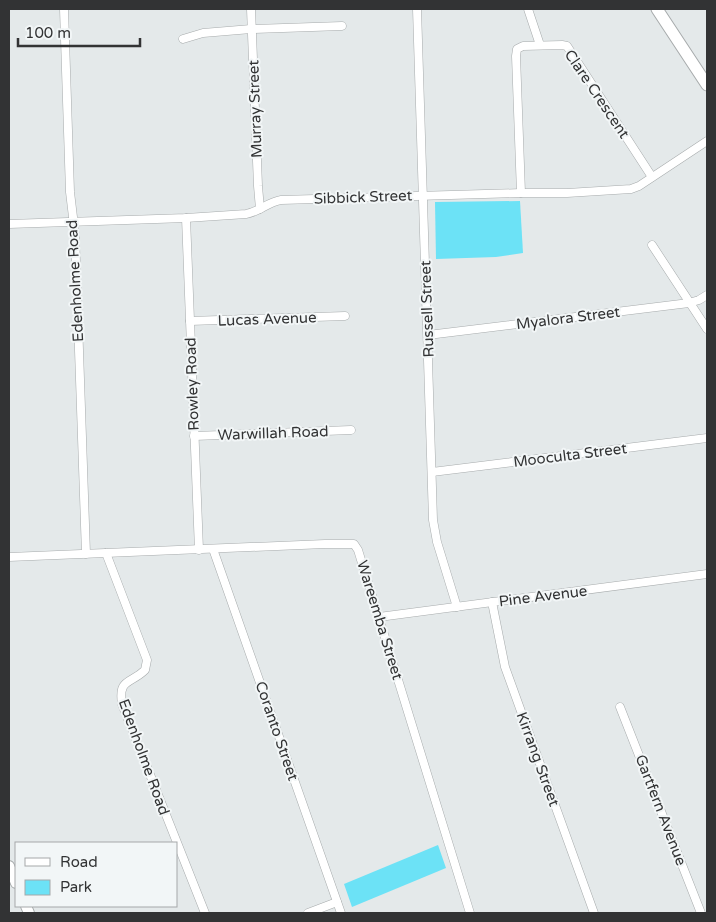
<svg xmlns="http://www.w3.org/2000/svg" width="716" height="922" font-family="'Varela Round',sans-serif">
<rect width="100%" height="100%" fill="#e4e9ea"/>
<!-- green -->
<g fill="#6ce2f6">
<path d="M520,201l3,52 -27,4 -60,2 -1,-57z"/>
<path d="M438,845l8,23 -94,39 -8,-23z"/>
</g>
<g fill="none" stroke-linecap="round" stroke-linejoin="round">
<!-- minor casing -->
<g stroke="#a7abac" stroke-width="9">
<g id="minor">
<path d="M64,9l6,183 5,42 11,320"/>
<path d="M251,9l7,177 2,23"/>
<path d="M417,9l16,511 4,22 20,65"/>
<path d="M528,9l12,36"/>
<path d="M183,39l20,-6 48,-4 91,-3"/>
<path d="M521,193l-5,-137 1,-7 6,-3 39,-1 5,1 85,131"/>
<path d="M186,218l13,332"/>
<path d="M9,224l177,-6 60,-4c13,-2 22,-12 35,-14l240,-7h46l64,-4 8,-3 68,-45"/>
<path d="M652,245l55,84"/>
<path d="M190,321l155,-5"/>
<path d="M428,335l261,-32 10,-3 8,-5"/>
<path d="M194,436l157,-6"/>
<path d="M432,472l275,-34"/>
<path d="M213,549l128,364"/>
<path d="M106,553l41,107 -2,10c-14,14 -27,8 -23,34l83,209"/>
<path d="M9,557l316,-13h29l4,6 112,363"/>
<path d="M492,602l13,65 89,246"/>
<path d="M379,617l328,-43"/>
<path d="M620,707l81,206"/>
<path d="M308,913l29,-11"/>
</g>
</g>
<!-- secondary casing -->
<g stroke="#a7abac" stroke-width="12">
<g id="secondary">
<path d="M9,866l7,17"/>
<path d="M26,906l3,7"/>
</g>
</g>
<!-- primary casing -->
<g stroke="#a7abac" stroke-width="13">
<path id="primary" d="M657,9l50,76"/>
</g>
<!-- minor -->
<use href="#minor" stroke="#fff" stroke-width="8"/>
<!-- secondary -->
<use href="#secondary" stroke="#fff" stroke-width="10"/>
<!-- primary -->
<use href="#primary" stroke="#fff" stroke-width="11"/>
</g>
<g text-anchor="middle" dominant-baseline="central" stroke-width="4" stroke-linejoin="round" paint-order="stroke">
<!-- street labels -->
<g font-size="15" fill="#323334" stroke="#f2f6f7">
<text transform="translate(597 94) rotate(56)">Clare Crescent</text>
<text transform="translate(255 109) rotate(-92)">Murray Street</text>
<text transform="translate(363 197) rotate(-2)">Sibbick Street</text>
<text transform="translate(75 281) rotate(-93)">Edenholme Road</text>
<text transform="translate(427 309) rotate(-92)">Russell Street</text>
<text transform="translate(568 318) rotate(-7)">Myalora Street</text>
<text transform="translate(267 319) rotate(-2)">Lucas Avenue</text>
<text transform="translate(192 384) rotate(-92)">Rowley Road</text>
<text transform="translate(273 433) rotate(-2)">Warwillah Road</text>
<text transform="translate(570 455) rotate(-7)">Mooculta Street</text>
<text transform="translate(543 596) rotate(-7)">Pine Avenue</text>
<text transform="translate(380 620) rotate(73)">Wareemba Street</text>
<text transform="translate(277 731) rotate(71)">Coranto Street</text>
<text transform="translate(144 757) rotate(70)">Edenholme Road</text>
<text transform="translate(538 759) rotate(70)">Kirrang Street</text>
<text transform="translate(661 810) rotate(69)">Gartfern Avenue</text>
</g>
</g>
<!-- border -->
<rect width="716" height="922" fill="none" stroke="#323334" stroke-width="20"/>
<!-- legend -->
<rect x="15" y="842" width="162" height="65" fill="#f2f6f7" stroke="#a5a8a9"/>
<rect x="25" y="858" width="25" height="8" fill="#ffffff" stroke="#a5a8a9"/>
<text x="60" y="867" font-size="15" fill="#323334">Road</text>
<rect x="25" y="880" width="25" height="15" fill="#6ce2f6" stroke="#a5a8a9"/>
<text x="60" y="892" font-size="15" fill="#323334">Park</text>
<!-- scale -->
<path d="M18 38v8h122v-8" fill="none" stroke="#323334" stroke-width="2.5"/>
<text x="25" y="38" font-size="15" fill="#323334" stroke="#f2f6f7" stroke-width="4" paint-order="stroke">100 m</text>
</svg>
